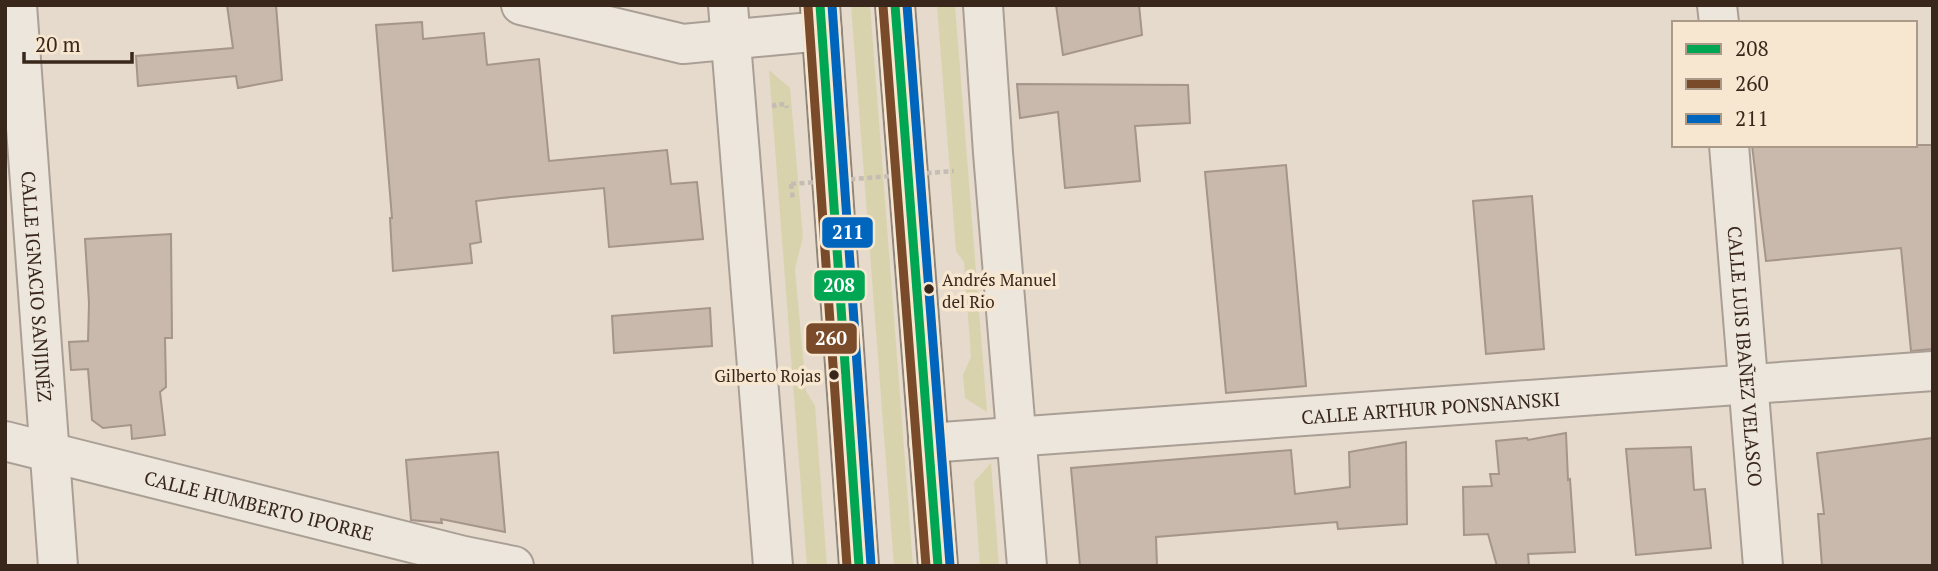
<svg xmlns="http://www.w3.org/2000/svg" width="1938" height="571" font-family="'PT Serif',serif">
<rect width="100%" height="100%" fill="#e5dacb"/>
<!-- green -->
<g fill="#d8d3ad">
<path d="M851,5h19l43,561h-19z"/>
<path d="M937,5h18l32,407 -22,-14 -2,-23 8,-18 -7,-95 -8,-11z"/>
<path d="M769,70l21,18 13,149 -8,32 11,122 9,15 12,160h-20z"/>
<path d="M991,463l8,103h-19l-6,-84z"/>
</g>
<!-- building -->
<g fill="#c9b8ac" stroke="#a5958a" stroke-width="2">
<path d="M227,5h49l6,75 -44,8 -2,-12 -98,10 -2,-30 97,-8z"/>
<path d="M1056,5h83l3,30 -79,20z"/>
<path d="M422,22l1,17 61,-6 3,32 52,-6 10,102 118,-11 4,34 26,-2 6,57 -94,8 -5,-59 -103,10 -25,3 5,41 -11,2 2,19 -79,8 -3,-53h2l-16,-193z"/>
<path d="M1017,84l171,1 2,38 -55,3 5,55 -75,7 -7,-76 -38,6z"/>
<path d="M1752,145h181v204l-22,2 -10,-103 -135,13z"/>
<path d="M1286,165l20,221 -80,7 -21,-221z"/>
<path d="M1532,196l12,153 -58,5 -13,-153z"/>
<path d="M171,234l1,104h-7l1,49 -6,5 5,43 -33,4 -1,-14 -28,3 -11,-8 -4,-51 -17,1 -2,-28 19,-1 1,-38 -4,-64z"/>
<path d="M710,308l2,38 -98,7 -2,-37z"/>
<path d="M1566,433l2,47 2,-1 5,73 -47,2 1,12h-32l-9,-32 -24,1 -1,-48 29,-1 -2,-12h9l-3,-33 31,-3 1,2z"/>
<path d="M1933,438v128h-111l-4,-52h6l-7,-61z"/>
<path d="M1406,442l1,82 -69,5 -1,-7 -181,15 1,29h-77l-9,-98 220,-18 4,44 55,-7 -1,-35z"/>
<path d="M1691,447l3,43 11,-1 6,59 -75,7 -10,-106z"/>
<path d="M498,452l7,80 -64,-13 1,4 -31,-3 -5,-60z"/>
</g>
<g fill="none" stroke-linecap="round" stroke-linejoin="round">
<!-- minor casing -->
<g stroke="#aa9f95" stroke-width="42">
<g id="minor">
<path id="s1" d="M17,5l41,561"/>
<path d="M521,5l162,39 139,-13"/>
<path d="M728,5l45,561"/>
<path d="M983,5l10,148 34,413"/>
<path d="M1717,5l2,18"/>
<path id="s2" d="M1729,145l34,421"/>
<path id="s3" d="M5,441l459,115 50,10"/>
<path id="s4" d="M928,443l1005,-72"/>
</g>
</g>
<!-- highway casing -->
<g stroke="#8f857b" stroke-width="42">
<g id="highway">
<path d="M820,5l39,561"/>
<path d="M895,5l43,561"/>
</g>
</g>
<!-- path -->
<g stroke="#c5bdb4" stroke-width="4.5" stroke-dasharray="5 3.5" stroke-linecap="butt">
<path d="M775,108l-1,-3 12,-1 1,4"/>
<path d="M791,184l2,16"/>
</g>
<!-- minor -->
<use href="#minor" stroke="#ede6dd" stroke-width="38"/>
<!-- highway -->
<use href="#highway" stroke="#d8cabc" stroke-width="38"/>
<!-- path-bridge -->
<path stroke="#c5bdb4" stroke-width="4.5" stroke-dasharray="5 3.5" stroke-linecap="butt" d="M791,184l163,-13"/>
<!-- bus-1 casing -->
<g stroke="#f7e7d0" stroke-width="14">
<g id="bus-1">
<path d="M820,5l39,561"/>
<path d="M895,5l43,561"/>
</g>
</g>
<!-- bus-2 casing -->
<g stroke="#f7e7d0" stroke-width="14">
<g id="bus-2">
<path d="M808,6l39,560"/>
<path d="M883,6l43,560"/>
</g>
</g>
<!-- bus-3 casing -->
<g stroke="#f7e7d0" stroke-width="14">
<g id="bus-3">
<path d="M832,5l39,560"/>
<path d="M907,5l43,560"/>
</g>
</g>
<!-- bus-1 -->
<use href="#bus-1" stroke="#00a651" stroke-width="9"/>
<!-- bus-2 -->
<use href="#bus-2" stroke="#7a4b2a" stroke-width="9"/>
<!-- bus-3 -->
<use href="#bus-3" stroke="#0065bd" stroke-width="9"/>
</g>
<!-- markers -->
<g fill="#39271c" stroke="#f7e7d0" stroke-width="2.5">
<circle cx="929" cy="289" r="6"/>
<circle cx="834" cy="375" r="6"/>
</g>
<g text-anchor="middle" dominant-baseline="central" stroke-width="7" stroke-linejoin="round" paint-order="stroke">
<!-- bus labels -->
<g font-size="17" fill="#39271c" stroke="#f7e7d0" text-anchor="start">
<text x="942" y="279">Andrés Manuel<tspan x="942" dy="22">del Rio</tspan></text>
<text x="821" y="375" text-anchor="end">Gilberto Rojas</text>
</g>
<!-- street labels -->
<g font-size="19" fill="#39271c" stroke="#f7e7d0">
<text stroke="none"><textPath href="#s1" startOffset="282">CALLE IGNACIO SANJINÉZ</textPath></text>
<text stroke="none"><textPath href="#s2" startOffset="212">CALLE LUIS IBAÑEZ VELASCO</textPath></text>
<text stroke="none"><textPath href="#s4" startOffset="504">CALLE ARTHUR PONSNANSKI</textPath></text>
<text stroke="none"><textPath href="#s3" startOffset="262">CALLE HUMBERTO IPORRE</textPath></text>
</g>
</g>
<g stroke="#f7e7d0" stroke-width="2.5">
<rect x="821" y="216" width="53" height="33" rx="7" fill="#0065bd"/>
<rect x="813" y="269" width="53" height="33" rx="7" fill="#00a651"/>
<rect x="805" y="322" width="53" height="33" rx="7" fill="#7a4b2a"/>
</g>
<g font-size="19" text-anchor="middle" font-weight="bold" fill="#fff">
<text x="848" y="239">211</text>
<text x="839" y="292">208</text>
<text x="831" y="345">260</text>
</g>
<!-- border -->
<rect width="1938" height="571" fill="none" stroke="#39271c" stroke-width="14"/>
<!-- legend -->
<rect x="1672" y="21" width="245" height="126" fill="#f7e7d0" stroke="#ab9a88" stroke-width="2"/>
<rect x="1686" y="44" width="35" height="10" fill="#00a651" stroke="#ab9a88" stroke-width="2"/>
<text x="1735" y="56" font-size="21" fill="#39271c">208</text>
<rect x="1686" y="79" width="35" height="10" fill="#7a4b2a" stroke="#ab9a88" stroke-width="2"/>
<text x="1735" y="91" font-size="21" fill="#39271c">260</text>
<rect x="1686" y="114" width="35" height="10" fill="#0065bd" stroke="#ab9a88" stroke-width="2"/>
<text x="1735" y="126" font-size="21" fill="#39271c">211</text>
<!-- scale -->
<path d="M24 52v10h108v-10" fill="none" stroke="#39271c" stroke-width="3.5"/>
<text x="35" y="52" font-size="21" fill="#39271c" stroke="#f7e7d0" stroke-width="5" paint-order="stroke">20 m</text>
</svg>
